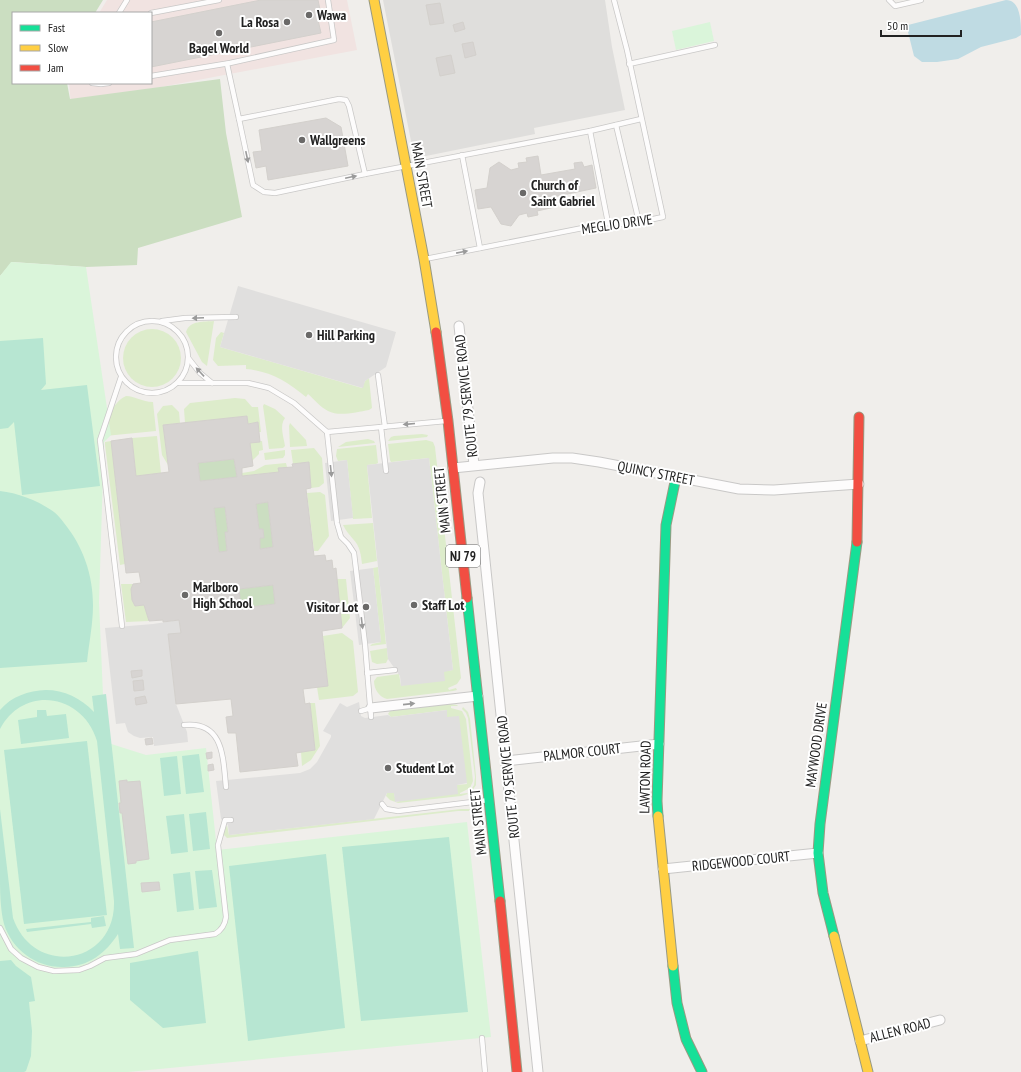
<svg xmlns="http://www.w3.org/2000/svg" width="1021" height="1072" font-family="'PT Sans Narrow',sans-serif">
<rect width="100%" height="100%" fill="#f0eeeb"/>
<!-- residential -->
<path fill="#dfdedc" d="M383,0h222l7,47 13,63 -91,18 1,6 -114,23 -5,-1 -3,-5z"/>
<!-- commercial -->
<path fill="#f1e3e1" d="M107,0h240l10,50 -286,54 -2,-21h82v-70h-52z"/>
<!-- grass -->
<g fill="#ddeccb">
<path d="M214,321l-7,45 -5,-4 -16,-30c4,-12 18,-10 28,-11z"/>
<circle cx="152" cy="358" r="29"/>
<path d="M221,332l3,1 -4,14 142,41 3,-7 4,-3 3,30 -3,2c-12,2 -30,7 -41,1 -8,-4 -13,-11 -20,-17l-2,3c-18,-15 -36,-26 -60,-28v-4l-28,1 -5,-6 3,-22z"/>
<path d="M126,396c9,0 16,6 27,6l3,29 -51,5c4,-16 5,-32 21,-40z"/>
<path d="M235,398l10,1 7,8h6l3,25h-2l-1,-10 -10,2 -1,-8 -62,7 -1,-14 6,-6z"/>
<path d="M264,404l11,5 10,9c-6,7 -1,20 0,28l-2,2 -14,1 -6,-43z"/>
<path d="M172,405l7,7 1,11 -17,2 5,40 -6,-10 -5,-41 6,-8z"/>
<path d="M290,423l16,17 1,6 -17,1 -1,-21z"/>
<path d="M422,434l6,1 -1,2 -39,4 3,-4 3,-1z"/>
<path d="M157,436l4,37 -25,3 -4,-38z"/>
<path d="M368,439l6,2 1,2 -37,4 8,-5z"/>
<path d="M426,440l7,2 2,5 26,231 -4,6 -9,4 1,2 7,-2 1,2 -4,1 -66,8c-8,-2 -13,-10 -13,-18l3,-4 22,-3 2,12 43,-13v-2l9,-1 -24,-212 -38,4 -1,-2 -2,-16z"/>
<path d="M111,441l14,123 -5,1 -15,-120v-3z"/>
<path d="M262,441l1,9 -4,1v3l-7,7 -2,-18z"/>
<path d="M376,445l2,18 -2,1 -9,1 5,53 -19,1 -6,-59 -9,1 -2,-5 1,-7z"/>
<path d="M314,448l8,10 2,25 -5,4 -8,1 -2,-26 -16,2 -2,-14z"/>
<path d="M285,450v5l-2,3 -18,2 -1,-7z"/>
<path d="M286,463l1,4 -8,1v4l-37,4v-3l12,-2 11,-6z"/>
<path d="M320,492l5,3 4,41 -11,15h-4l-7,-58z"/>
<path d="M373,523l4,38 -15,3c-1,-9 -2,-18 -9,-25 -4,-5 -7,-8 -10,-14z"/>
<path d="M378,567l8,77 -16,2 2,-2 9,-2 -8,-74z"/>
<path d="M337,579h9l4,39 -8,10z"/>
<path d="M121,584h12c-3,8 -2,14 2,22l9,-1 5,16 -23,1z"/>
<path d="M342,633l11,8 5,51 -5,4 -34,4 -2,-13 11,-2 -5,-49z"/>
<path d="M387,648l1,11 -2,4 -9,1 -5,-2 -2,-11z"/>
<path d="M310,703h5l5,43 -9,14 -9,6 -1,-14 14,-2z"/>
<path d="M450,704l8,1 -1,1h-6v2l11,3 4,8 7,62 -3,7 -10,5v1l7,-1 1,1 -7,2 -63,7 -8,-3 -4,-4 1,-3h7l2,9 61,-17 10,-1 -18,-67h-2v-7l-56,7 -3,-3 2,-3z"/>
<path d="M463,707l5,5 2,7 6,57v9l-4,6 -1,-1 3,-5 1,-8 -7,-59 -2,-5 -4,-4z"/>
<path d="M461,809h9l-1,2h-11l-231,27 -4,-4 4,-9 2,10z"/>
</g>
<!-- forest -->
<g fill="#cbdec1">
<path d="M0,0h103l-8,13h-82v70h54l3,16 150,-20 6,54 16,84 -104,31 -1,17 -51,2 -74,-5 -12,14z"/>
<path d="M234,459l3,18 -37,4 -2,-18z"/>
<path d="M268,502l5,45 -13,2v-11l4,-1 -1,-8h-4l-3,-25z"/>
<path d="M225,507l3,25h-3l2,19 -8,1 -5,-44z"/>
<path d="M273,585l2,19 -34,4 -2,-19z"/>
</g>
<!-- park -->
<g fill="#daf5da">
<path d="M710,22l4,19 -38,9 -4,-19z"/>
<path d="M11,262l75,5 25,168 -7,7 -5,160 6,140 41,13 60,-7 11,102 250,-28 24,215 -363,35h-128v-796z"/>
</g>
<!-- pitch -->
<g fill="#b7e6d2">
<path d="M43,338l3,46 -5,6 46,-5 13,101 -78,9 -8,-73 -6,6 -8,1v-88z"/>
<path d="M0,491c18,2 39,10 54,21 4,3 7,7 10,11 19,23 29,52 29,82 0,19 -4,38 -6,57l-87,6z"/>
<path d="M46,690c18,0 35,8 48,22l-2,-16 14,-2 28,254 -14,1 -2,-15c-12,19 -30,33 -54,33 -27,1 -52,-17 -60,-43 -4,-16 -4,-34 -4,-51 0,-21 0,-43 0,-64l13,109c21,60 103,47 101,-17l-17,-160c-14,-47 -73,-57 -97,-12v-19c12,-14 28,-19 46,-20z"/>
<path d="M37,710h9l1,6 19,-2 3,24 -48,6 -3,-24 19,-3z"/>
<path d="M87,741l20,174 -83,9 -20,-174z"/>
<path d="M199,754l5,38 -18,2 -4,-38z"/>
<path d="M177,756l4,38 -17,2 -4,-38z"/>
<path d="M206,812l4,37 -17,2 -4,-37z"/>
<path d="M184,814l4,38 -17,2 -5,-38z"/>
<path d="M449,837l19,175 -107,9 -19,-174z"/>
<path d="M326,854l19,174 -97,13 -19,-175z"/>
<path d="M212,870l5,37 -18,2 -4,-38z"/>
<path d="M190,872l4,38 -17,2 -4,-38z"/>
<path d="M104,916l2,10 -14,2 -1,-4 -64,8 -1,-3 65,-7v-4z"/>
<path d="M198,951l8,72 -43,5 -33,-28v-37z"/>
<path d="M11,960l5,6 15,11 4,24 -6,1 3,29 -1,25 -5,15 -2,1h-24v-111z"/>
</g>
<!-- parking -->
<g fill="#e0dfde">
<path d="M238,286l158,46 -10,35 -21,14 -2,7 -143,-41z"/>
<path d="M429,458l24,212 -9,2 1,9 -44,5 -1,-10 -12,-17 -21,-194z"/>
<path d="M347,460l6,58 -22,3 -6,-58z"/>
<path d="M373,568l8,74 -22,3 -9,-74z"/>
<path d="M179,620l2,13 -13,1 8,70 11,28 1,10 -34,4 -1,-9 -13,1 -6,-2 -6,-4 -3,-9 -9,1 -11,-96 48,-4z"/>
<path d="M359,702l2,14 4,2 23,-3 3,2 56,-7v7l12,-1 8,67 -10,2 1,9 -63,8 -1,-9h-7l-13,26 -145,16 -1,-10 -7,-6 -5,-38 84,-8 10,-4 7,-7 14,-25v-2l-8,-4 17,-28 7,4z"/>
</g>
<!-- water -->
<path fill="#bfdbe3" d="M1006,0c15,0 15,23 15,35l-5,3 -35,9 -23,12 -21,3h-15l-8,-6 -7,-28 1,-3z"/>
<!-- building -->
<g fill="#d7d4d2" stroke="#d3d0cc" fill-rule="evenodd">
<path d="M261,0h57l4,19 -4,1 3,13 -170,34v-45z"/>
<path d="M440,3l4,20 -14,2 -4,-20z"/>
<path d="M463,22l2,7 -10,3 -2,-7z"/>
<path d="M473,42l3,13 -11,3 -3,-14z"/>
<path d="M451,55l4,18 -15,3 -4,-18z"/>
<path d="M326,118l15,9 7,39 -80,14 -2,-14 -10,2 -3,-16 9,-1 -3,-21z"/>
<path d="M538,156l3,19 34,-6 -1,-6 8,-1 2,5 8,-2 4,23 -43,9 2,10 -18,4 1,4 -10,2 -1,-4 -8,2 -8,11 -10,-2 -10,-17 -13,2 -3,-19 12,-2 3,-20 9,-6 12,8 8,-2 -1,-5 9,-1 -1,-4z"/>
<path d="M247,416l1,8 10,-2 2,20 -10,1 3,23 -11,2v8l37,-4 -1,-4 15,-1 -1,-3 17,-2 2,26 -5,1 8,67 11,-1 1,6 6,-1 1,9 3,-1 6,60 -20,3 6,55 -25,3 2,15 5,-1 5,47 -19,3 2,13 -58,6 -4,-39h-8l-2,-16 7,-1 -2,-17 -55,5 -8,-70 13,-1 -2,-13 -16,2v-2l-14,1 -5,-16 -9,1 -3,-6 -1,-11 2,-5 8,-1 -2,-11 -13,1 -15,-132 21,-3 4,38 33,-4 -6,-47zM234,459l3,18 -37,4 -2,-18zM268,502l5,45 -13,2v-11h4l-1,-9h-4l-3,-25zM225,507l3,25h-3l2,19 -8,1 -5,-44zM273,585l2,19 -34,4 -2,-19z"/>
<path d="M142,670v6l-10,2 -1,-7z"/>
<path d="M143,680l1,10 -10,1 -1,-10z"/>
<path d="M145,696l2,7 -11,2 -1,-7z"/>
<path d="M152,738l1,6 -7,1 -1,-6z"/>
<path d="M212,752v6l-5,1 -1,-6z"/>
<path d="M213,764l1,6 -6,1v-6z"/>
<path d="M127,780v2l13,-1 9,78 -13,2v2l-8,1 -6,-51h-2l-1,-10h2l-2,-22z"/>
<path d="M159,882l1,8 -18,2 -1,-9z"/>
</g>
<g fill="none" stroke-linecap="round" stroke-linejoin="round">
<!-- lane casing -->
<g stroke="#c9c8c7" stroke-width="6">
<g id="lane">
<path d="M889,0l6,6 26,-6"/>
<path d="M119,13l8,-13"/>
<path d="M151,13l68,-13"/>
<path d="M227,64l12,55 100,-20 7,1 3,6 16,68 225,-43 51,-12"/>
<path d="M629,64l86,-19"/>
<path d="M151,76l79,-13 104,-23 -6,-40"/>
<path d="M92,83l9,1 8,-1"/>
<path d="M239,119l14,66 11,7 11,1 90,-19"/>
<path d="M616,125l23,97"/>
<path d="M590,131l18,92"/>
<path d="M462,155l18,93"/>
<path d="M425,259l183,-36 10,1 21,-2 24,-5 -36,-167 -13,-50"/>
<circle cx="152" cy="357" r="36"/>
<path d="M162,321l23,-3 51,-1"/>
<path d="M189,359l11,14 12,10"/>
<path d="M378,375l7,52"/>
<path d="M121,377l-21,63 22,186"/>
<path d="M179,383h69l21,5 25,15 33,29 10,91 4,14 7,7 6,9 11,91 6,73"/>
<path d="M381,427l5,44"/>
<path d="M327,432l119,-11"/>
<path d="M367,673l28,-3"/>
<path d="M361,711l10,-3"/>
<path d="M184,725c40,-4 39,33 42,62"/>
<path d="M382,804l4,5 12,2 91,-11"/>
<path d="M0,928l11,21 10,9 17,9 16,4 25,-1 11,-4 15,-8 31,-4 34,-14 45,-6c7,-4 10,-9 11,-17l-8,-72 7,-25h6"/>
<path d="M482,1038l3,34"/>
</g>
</g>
<!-- street casing -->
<g stroke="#c9c8c7" stroke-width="11">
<g id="street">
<path d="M459,326l15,139"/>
<path d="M453,468l100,-10h19l27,4 140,27 35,1 85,-6"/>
<path d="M480,482l-2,11 60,579"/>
<path d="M371,708l107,-12"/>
<path d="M506,761l153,-17"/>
<path d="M663,869l155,-16"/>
<path d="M860,1041l80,-21"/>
</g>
</g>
<!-- fast casing -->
<g stroke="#999a82" stroke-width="11">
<g id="fast">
<path d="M467,598l33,303"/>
<path d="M658,816l-1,-15 9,-276 10,-48"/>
<path d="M834,936l-11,-43 -5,-40 2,-29 37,-282"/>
<path d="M673,966l4,37 9,36 16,33"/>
</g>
</g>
<!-- slow casing -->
<g stroke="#999a82" stroke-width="11">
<g id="slow">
<path d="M374,0l50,259 12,73"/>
<path d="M658,816l15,150"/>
<path d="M834,936l34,136"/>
</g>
</g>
<!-- jam casing -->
<g stroke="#999a82" stroke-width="11">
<g id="jam">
<path d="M436,332l12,89 19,177"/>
<path d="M857,542l2,-125"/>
<path d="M500,901l17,171"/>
</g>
</g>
<!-- lane -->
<use href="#lane" stroke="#fdfcfc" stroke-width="4.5"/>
<!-- street -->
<use href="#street" stroke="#fdfcfc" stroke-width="9"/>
<!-- fast -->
<use href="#fast" stroke="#16e098" stroke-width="9"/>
<!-- slow -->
<use href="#slow" stroke="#ffcf43" stroke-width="9"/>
<!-- jam -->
<use href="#jam" stroke="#f24e42" stroke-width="9"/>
</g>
<!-- one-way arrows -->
<defs><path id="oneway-solid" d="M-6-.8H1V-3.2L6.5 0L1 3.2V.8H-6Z"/></defs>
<g fill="#9a9a9a">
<use href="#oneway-solid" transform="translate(247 157) rotate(78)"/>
<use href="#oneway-solid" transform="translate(351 177) rotate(-12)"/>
<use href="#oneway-solid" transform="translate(462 252) rotate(-11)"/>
<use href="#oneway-solid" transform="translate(198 318) rotate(178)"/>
<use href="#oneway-solid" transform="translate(200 372) rotate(-133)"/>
<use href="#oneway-solid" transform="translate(409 424) rotate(175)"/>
<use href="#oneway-solid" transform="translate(331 471) rotate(84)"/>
<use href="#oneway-solid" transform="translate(362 623) rotate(83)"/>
<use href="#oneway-solid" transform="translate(409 704) rotate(-6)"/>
</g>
<!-- markers -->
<g fill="#6a6968" stroke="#fff" stroke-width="1.5">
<circle cx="309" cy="15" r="4"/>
<circle cx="287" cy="22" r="4"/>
<circle cx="219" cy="33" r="4"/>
<circle cx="302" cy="140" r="4"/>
<circle cx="523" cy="193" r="4"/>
<circle cx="309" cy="335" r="4"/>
<circle cx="185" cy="595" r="4"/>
<circle cx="414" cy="605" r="4"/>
<circle cx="366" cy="607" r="4"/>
<circle cx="388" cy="768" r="4"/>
</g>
<g text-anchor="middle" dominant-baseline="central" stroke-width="4" stroke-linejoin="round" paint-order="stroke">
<!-- shield labels -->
<rect fill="#fff" stroke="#646464" stroke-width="1" x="446" y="545" width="34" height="22" rx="3"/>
<g font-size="13" font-weight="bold" fill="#222">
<text x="463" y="556">NJ 79</text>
</g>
<!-- poi labels -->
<g font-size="14" font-weight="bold" fill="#222" stroke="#fff" text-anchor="start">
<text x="317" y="15">Wawa</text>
<text x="279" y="22" text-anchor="end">La Rosa</text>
<text x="219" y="48" text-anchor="middle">Bagel World</text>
<text x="310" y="140">Wallgreens</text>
<text x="531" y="185">Church of<tspan x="531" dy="16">Saint Gabriel</tspan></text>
<text x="317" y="335">Hill Parking</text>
<text x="193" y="587">Marlboro<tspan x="193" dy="16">High School</tspan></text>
<text x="422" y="605">Staff Lot</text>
<text x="358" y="607" text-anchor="end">Visitor Lot</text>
<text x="396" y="768">Student Lot</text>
</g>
<!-- street labels -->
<g font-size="14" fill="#222" stroke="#fff">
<text transform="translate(422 175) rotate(80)">MAIN STREET</text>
<text transform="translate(617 224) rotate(-8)">MEGLIO DRIVE</text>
<text transform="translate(466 396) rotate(-96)">ROUTE 79 SERVICE ROAD</text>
<text transform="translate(656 473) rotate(11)">QUINCY STREET</text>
<text transform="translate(442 500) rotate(-96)">MAIN STREET</text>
<text transform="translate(816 745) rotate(-82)">MAYWOOD DRIVE</text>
<text transform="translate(582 752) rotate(-6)">PALMOR COURT</text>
<text transform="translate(508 777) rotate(-96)">ROUTE 79 SERVICE ROAD</text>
<text transform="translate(645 777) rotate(-89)">LAWTON ROAD</text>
<text transform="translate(478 822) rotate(-96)">MAIN STREET</text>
<text transform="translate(741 861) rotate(-6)">RIDGEWOOD COURT</text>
<text transform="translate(900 1030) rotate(-14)">ALLEN ROAD</text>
</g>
</g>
<!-- legend -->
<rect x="12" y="12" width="140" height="72" fill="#ffffff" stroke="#a7a7a7"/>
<rect x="20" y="25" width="20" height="6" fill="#16e098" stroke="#a7a7a7"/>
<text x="48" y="32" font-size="12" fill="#222222">Fast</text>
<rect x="20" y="45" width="20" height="6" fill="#ffcf43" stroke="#a7a7a7"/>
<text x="48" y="52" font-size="12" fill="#222222">Slow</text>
<rect x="20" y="65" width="20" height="6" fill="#f24e42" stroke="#a7a7a7"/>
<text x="48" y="72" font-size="12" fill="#222222">Jam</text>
<!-- scale -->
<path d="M881 30v6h80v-6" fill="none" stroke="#222222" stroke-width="2"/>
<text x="887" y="30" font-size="12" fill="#222222" stroke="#ffffff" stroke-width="3" paint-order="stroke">50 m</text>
</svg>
